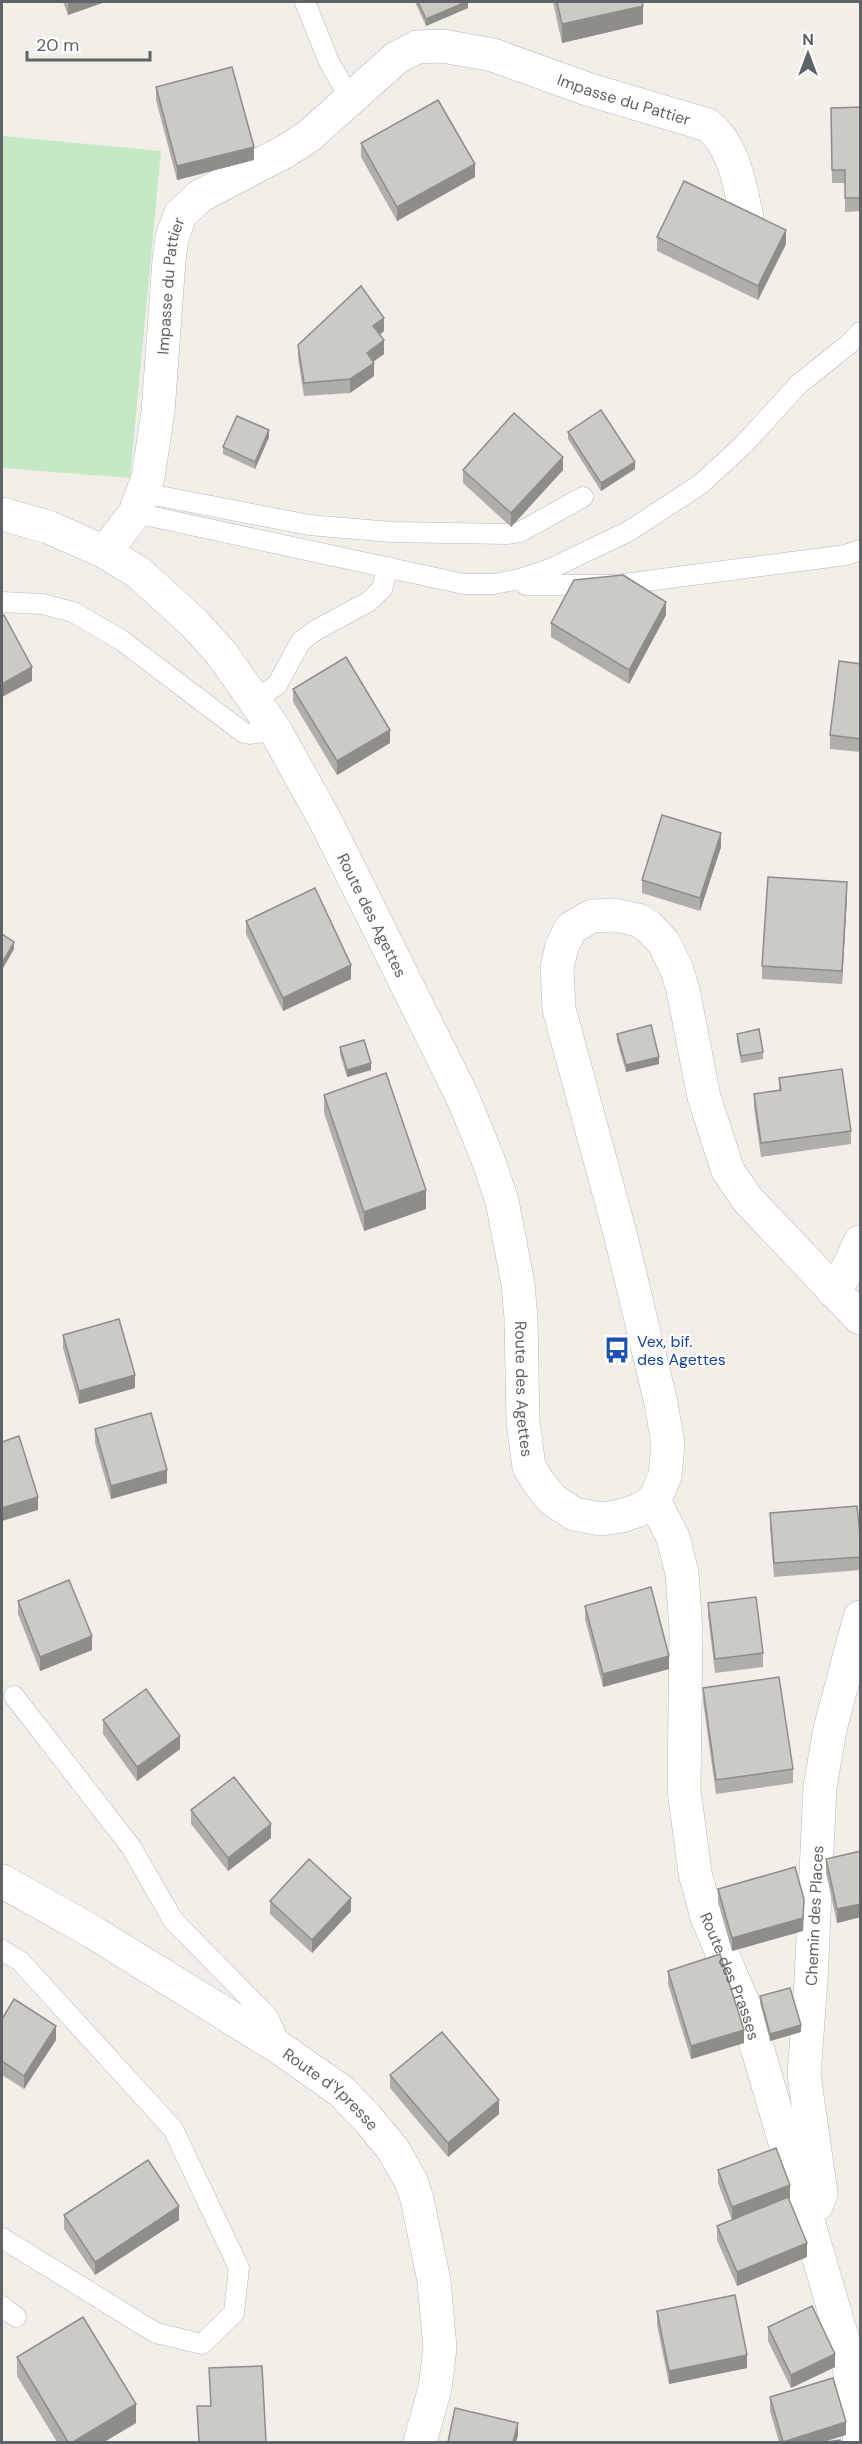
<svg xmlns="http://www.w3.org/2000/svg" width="862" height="2444" font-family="'DM Sans',sans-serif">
<rect width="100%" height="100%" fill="#f1efe8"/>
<!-- green -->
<path fill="#c5e8c5" d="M2,136l159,15 -31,327 -128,-10z"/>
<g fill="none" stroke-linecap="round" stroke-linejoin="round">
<!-- lane casing -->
<g stroke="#b5b8bc" stroke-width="21">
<g id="lane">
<path d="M305,2l24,60 21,36"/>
<path d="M144,493l165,32 82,7 117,2 12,-2 63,-35"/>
<path d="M135,513l329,71h30l26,-5 30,-10 79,-38 72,-47 43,-40 55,-60 50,-40 11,-12"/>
<path d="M522,581l4,4h90l230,-30 14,-5"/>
<path d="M2,602l40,2 31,8 48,28 123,93 6,1 25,-4"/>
<path d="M255,700l22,-15 24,-44 15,-11 52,-28 14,-13 6,-22"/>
<path d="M14,1696l117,151 42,73 95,97 7,15 2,14"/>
<path d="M2,1950l18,11 153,168 66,139 -5,45 -32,31 -46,-11 -154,-95"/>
<path d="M2,2306l14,11"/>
</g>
</g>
<!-- street casing -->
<g stroke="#b5b8bc" stroke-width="34">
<g id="street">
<path id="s1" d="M105,552l30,-39 13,-36 10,-65 11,-152 3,-22 8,-23 20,-19 86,-45 23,-15 87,-78 21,-11 26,-1 50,9 94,34 121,36c27,22 31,59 39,92"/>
<path d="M833,1291l12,-17 15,-32"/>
<path id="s2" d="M654,1501l19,36 9,36 4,58 -2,159 11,83 12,44 40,96 100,341 13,88"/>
<path id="s3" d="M2,1881l89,50 186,115 64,45 26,27 25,30 19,33 6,18 17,82 6,67 -5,40 -15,54"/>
<path id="s4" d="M805,2210l12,-6 4,-11 -17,-118 7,-95 9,-193 10,-58 30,-112"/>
</g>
</g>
<!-- secondary casing -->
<g stroke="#b6babf" stroke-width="34">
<g id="secondary">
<path id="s5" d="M2,514l46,13 57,25 34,21 55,50 28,31 53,76 50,90 138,278 26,64 13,39 16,83 3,34 2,104 6,45 10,16 14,17 21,14 27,5 20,-3 18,-6 15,-9 11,-25 3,-32 -7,-41 -41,-170 -61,-224 -2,-41 5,-22 9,-18 21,-12 23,-1 23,5 10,6 16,17 13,27 6,20 21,107 24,74 20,29 112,118"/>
</g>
</g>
<!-- lane -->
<use href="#lane" stroke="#fff" stroke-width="20"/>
<!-- street -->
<use href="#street" stroke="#fff" stroke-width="33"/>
<!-- secondary -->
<use href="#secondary" stroke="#fff" stroke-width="33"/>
</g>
<!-- wall -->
<g fill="#afaea9">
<path d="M63,2h42l-37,13z"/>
<path d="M415,2h53v6l-42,18z"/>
<path d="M553,2h89l1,22 -81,19z"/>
<path d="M156,87l98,73 -77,20 -21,-80z"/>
<path d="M861,107v104l-16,1v-29h-13l-1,-75z"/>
<path d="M361,143l114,34 -78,44 -36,-64z"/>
<path d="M657,237l129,7 -28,56 -101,-49z"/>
<path d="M384,331l-4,4 4,19 -11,8 1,14 -24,17 -46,3 -6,-38v-13z"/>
<path d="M568,432l67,37 -34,22 -33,-52z"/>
<path d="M269,437l-14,32 -32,-15v-7z"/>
<path d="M463,470h100l-52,57 -48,-44z"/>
<path d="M666,615l-37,69 -78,-47v-14z"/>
<path d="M861,664v88l-31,-3v-14z"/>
<path d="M293,689l97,54 -53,32 -44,-73z"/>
<path d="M721,847l-21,64 -58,-18v-13z"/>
<path d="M847,895l-5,89 -80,-5v-13z"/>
<path d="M246,921l105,58 -68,32 -37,-77z"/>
<path d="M617,1034l42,30 -33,8 -9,-31z"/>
<path d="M737,1034l26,18v7l-22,4 -4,-22z"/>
<path d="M340,1047l31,23 -24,7 -7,-23z"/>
<path d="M779,1078l72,53v13l-90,13 -7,-49v-14l25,-3z"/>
<path d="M324,1095l102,114 -62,22 -40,-118z"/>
<path d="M63,1335l72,53 -56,16 -16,-56z"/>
<path d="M95,1429l72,54 -56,16 -16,-56z"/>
<path d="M770,1513l91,31v26l-87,7 -4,-51z"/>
<path d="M18,1601l74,49 -52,21 -22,-57z"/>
<path d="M708,1603l55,50v14l-48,6 -7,-57z"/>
<path d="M585,1606l84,63 -66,18 -18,-68z"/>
<path d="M703,1688l90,81v14l-77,11 -13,-93z"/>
<path d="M103,1720l77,29 -43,32 -34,-47z"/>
<path d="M191,1810l80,28 -43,33 -37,-47z"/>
<path d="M861,1851v66l-24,6 -11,-50v-14z"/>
<path d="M718,1889l86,23 -1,19 -71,20 -14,-49z"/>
<path d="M270,1901l81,10 -39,42 -42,-39z"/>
<path d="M668,1971l76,72 -53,16 -23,-75z"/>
<path d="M760,1996l41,36 -31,9 -10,-38z"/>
<path d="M2,2019l54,21 -32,49 -22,-14z"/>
<path d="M390,2075l109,39 -51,43 -58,-69z"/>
<path d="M718,2170l72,28 -1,1 18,58 -70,29 -20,-46v-14l15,-6 -14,-37z"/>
<path d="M64,2215l115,5 -84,55 -31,-46z"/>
<path d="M657,2311l90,57 -78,16 -12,-59z"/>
<path d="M768,2327l67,40 -44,21 -23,-47z"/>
<path d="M17,2357l119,66 -32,19h-47l-40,-66z"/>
<path d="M770,2397l76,38 -23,7h-44l-9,-31z"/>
</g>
<!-- shaded-wall -->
<g fill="#8f8d8a">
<path d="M68,2h37l-37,13z"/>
<path d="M466,2h2v6l-42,18v-7z"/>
<path d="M643,6v18l-81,19v-19z"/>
<path d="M254,147v13l-77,20v-14z"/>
<path d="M475,164v13l-78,44v-14z"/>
<path d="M786,230v14l-28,56v-14z"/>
<path d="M384,318v13l-11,9v-14z"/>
<path d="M384,340v14l-17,12v-13z"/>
<path d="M374,363v13l-24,17v-14z"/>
<path d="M269,430v7l-14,32v-7z"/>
<path d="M563,457v13l-52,57v-14z"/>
<path d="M635,462v7l-34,22v-8z"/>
<path d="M666,602v13l-37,69v-14z"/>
<path d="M32,667v14l-30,16v-13z"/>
<path d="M390,730v13l-53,32v-14z"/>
<path d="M721,833v14l-21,64v-13z"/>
<path d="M847,882v13l-5,89v-13z"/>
<path d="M14,942v7l-12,21v-7z"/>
<path d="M351,965v14l-68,32v-13z"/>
<path d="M659,1057v7l-33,8v-7z"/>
<path d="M371,1063v7l-24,7v-7z"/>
<path d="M426,1190v19l-62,22v-19z"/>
<path d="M135,1375v13l-56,16v-13z"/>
<path d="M167,1470v13l-56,16v-13z"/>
<path d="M38,1497v13l-36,11v-13z"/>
<path d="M92,1636v14l-52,21v-14z"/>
<path d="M669,1656v13l-66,18v-13z"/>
<path d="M180,1736v13l-43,32v-14z"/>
<path d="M271,1824v14l-43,33v-13z"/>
<path d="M351,1898v13l-39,42v-13z"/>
<path d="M804,1899l-1,32 -71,20v-13z"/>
<path d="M861,1904v13l-24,6v-14z"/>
<path d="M801,2025v7l-31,9v-7z"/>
<path d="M56,2026v14l-32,49v-13z"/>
<path d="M744,2030v13l-53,16v-13z"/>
<path d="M499,2100v14l-51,43v-14z"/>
<path d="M790,2185v13l-58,23v-14z"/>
<path d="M179,2206v14l-84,55v-13z"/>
<path d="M807,2243v14l-70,29v-14z"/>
<path d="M835,2354v13l-44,21v-13z"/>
<path d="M747,2355v13l-78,16v-13z"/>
<path d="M136,2404v19l-32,19h-31z"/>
<path d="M846,2422v13l-23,7h-40z"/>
<path d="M518,2423v13l-2,6h-3z"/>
</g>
<!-- building -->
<g fill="#cccac5" stroke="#8f8d8a" stroke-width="1.5">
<path d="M418,2h48l-40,17z"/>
<path d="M557,2h85l1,4 -81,18z"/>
<path d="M232,67l22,80 -77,19 -21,-79z"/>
<path d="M438,100l37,64 -78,43 -36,-64z"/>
<path d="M861,107v91h-16v-28h-13l-1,-62z"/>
<path d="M684,181l102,49 -28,56 -101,-49z"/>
<path d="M361,286l23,32 -11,8 11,14 -17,13 7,10 -24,16 -46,4 -6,-38z"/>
<path d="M601,410l34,52 -34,21 -33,-51z"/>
<path d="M514,413l49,44 -52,56 -48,-43z"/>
<path d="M237,416l32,14 -14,32 -32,-15z"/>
<path d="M623,575l43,27 -37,68 -78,-47 23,-43z"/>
<path d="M4,615l28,52 -30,17v-68z"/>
<path d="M346,657l44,73 -53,31 -44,-72z"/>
<path d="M839,661l22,3v75l-31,-4z"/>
<path d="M662,815l59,18 -21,65 -58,-18z"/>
<path d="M768,877l79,5 -5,89 -80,-5z"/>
<path d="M315,888l36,77 -68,33 -37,-77z"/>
<path d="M2,934l12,8 -12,21z"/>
<path d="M651,1025l8,32 -33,8 -9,-31z"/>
<path d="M759,1029l4,23 -22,4 -4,-22z"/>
<path d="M364,1040l7,23 -24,7 -7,-23z"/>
<path d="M842,1069l9,62 -90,12 -7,-49 27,-4 -2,-12z"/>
<path d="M386,1073l40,117 -62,22 -40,-117z"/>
<path d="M119,1319l16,56 -56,16 -16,-56z"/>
<path d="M151,1413l16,57 -56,16 -16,-57z"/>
<path d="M19,1436l19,61 -36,11v-66z"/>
<path d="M857,1506l4,38v13l-87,6 -4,-50z"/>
<path d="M69,1580l23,56 -52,21 -22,-56z"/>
<path d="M651,1587l18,69 -66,18 -18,-68z"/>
<path d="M756,1597l7,56 -48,6 -7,-56z"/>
<path d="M779,1677l14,92 -77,11 -13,-92z"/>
<path d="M146,1689l34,47 -43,31 -34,-47z"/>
<path d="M234,1777l37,47 -43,34 -37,-48z"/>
<path d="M861,1851v53l-24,5 -11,-50z"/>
<path d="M309,1859l42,39 -39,42 -42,-39z"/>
<path d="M795,1867l9,32 -1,19 -71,20 -14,-49z"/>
<path d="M720,1954l24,76 -53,16 -23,-75z"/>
<path d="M790,1988l11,37 -31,9 -10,-38z"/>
<path d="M14,1999l42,27 -32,50 -22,-15v-42z"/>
<path d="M442,2032l57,68 -51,43 -58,-68z"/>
<path d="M776,2148l14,37 -58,22 -14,-37z"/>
<path d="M148,2160l31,46 -84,56 -31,-47z"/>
<path d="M788,2197l19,46 -70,29 -20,-46z"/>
<path d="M735,2295l12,60 -78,16 -12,-60z"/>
<path d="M812,2306l23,48 -44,21 -23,-48z"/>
<path d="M83,2317l53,87 -63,38h-5l-51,-85z"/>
<path d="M262,2366l4,76h-67l-2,-36h14l-2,-38z"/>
<path d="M833,2378l13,44 -63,20 -13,-45z"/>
<path d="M455,2408l63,15 -5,19h-65z"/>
<path d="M840,2440l1,2h-15z"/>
</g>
<!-- icons -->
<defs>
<g id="bus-bare" transform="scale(2.07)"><path d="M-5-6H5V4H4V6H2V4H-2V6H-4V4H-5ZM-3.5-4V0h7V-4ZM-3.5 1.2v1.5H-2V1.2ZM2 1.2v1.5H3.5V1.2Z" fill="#1a4fb4" stroke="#fff" stroke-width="2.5" paint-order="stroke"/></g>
</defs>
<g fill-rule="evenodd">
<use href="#bus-bare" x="617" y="1350"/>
</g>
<g text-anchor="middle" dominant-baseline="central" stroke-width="4.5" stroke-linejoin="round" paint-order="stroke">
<!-- street labels -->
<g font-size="16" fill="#5f6368" stroke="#fff">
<text stroke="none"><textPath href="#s1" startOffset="860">Impasse du Pattier</textPath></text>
<text stroke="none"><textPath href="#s1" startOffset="280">Impasse du Pattier</textPath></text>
<text stroke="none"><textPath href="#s5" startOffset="568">Route des Agettes</textPath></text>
<text stroke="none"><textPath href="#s5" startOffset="1072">Route des Agettes</textPath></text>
<text stroke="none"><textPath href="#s4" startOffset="304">Chemin des Places</textPath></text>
<text stroke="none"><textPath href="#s2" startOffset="488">Route des Prasses</textPath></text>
<text stroke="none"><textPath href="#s3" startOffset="390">Route d'Ypresse</textPath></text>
</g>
<!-- transit labels -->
<g font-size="16" fill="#164399" stroke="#fff" text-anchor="start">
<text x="637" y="1341">Vex, bif.<tspan x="637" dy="18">des Agettes</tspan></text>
</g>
</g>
<!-- border -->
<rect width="862" height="2444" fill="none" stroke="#5f6368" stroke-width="6"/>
<!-- north arrow -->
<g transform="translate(808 54)" stroke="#ffffff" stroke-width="4.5" paint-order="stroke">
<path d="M0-4.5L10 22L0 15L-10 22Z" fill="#5f6368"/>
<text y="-9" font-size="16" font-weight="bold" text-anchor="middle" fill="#5f6368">N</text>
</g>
<!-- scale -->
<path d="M27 51v9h123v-9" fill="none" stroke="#5f6368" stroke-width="3"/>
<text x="36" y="51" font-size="18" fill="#5f6368" stroke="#ffffff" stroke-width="4.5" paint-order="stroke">20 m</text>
</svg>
